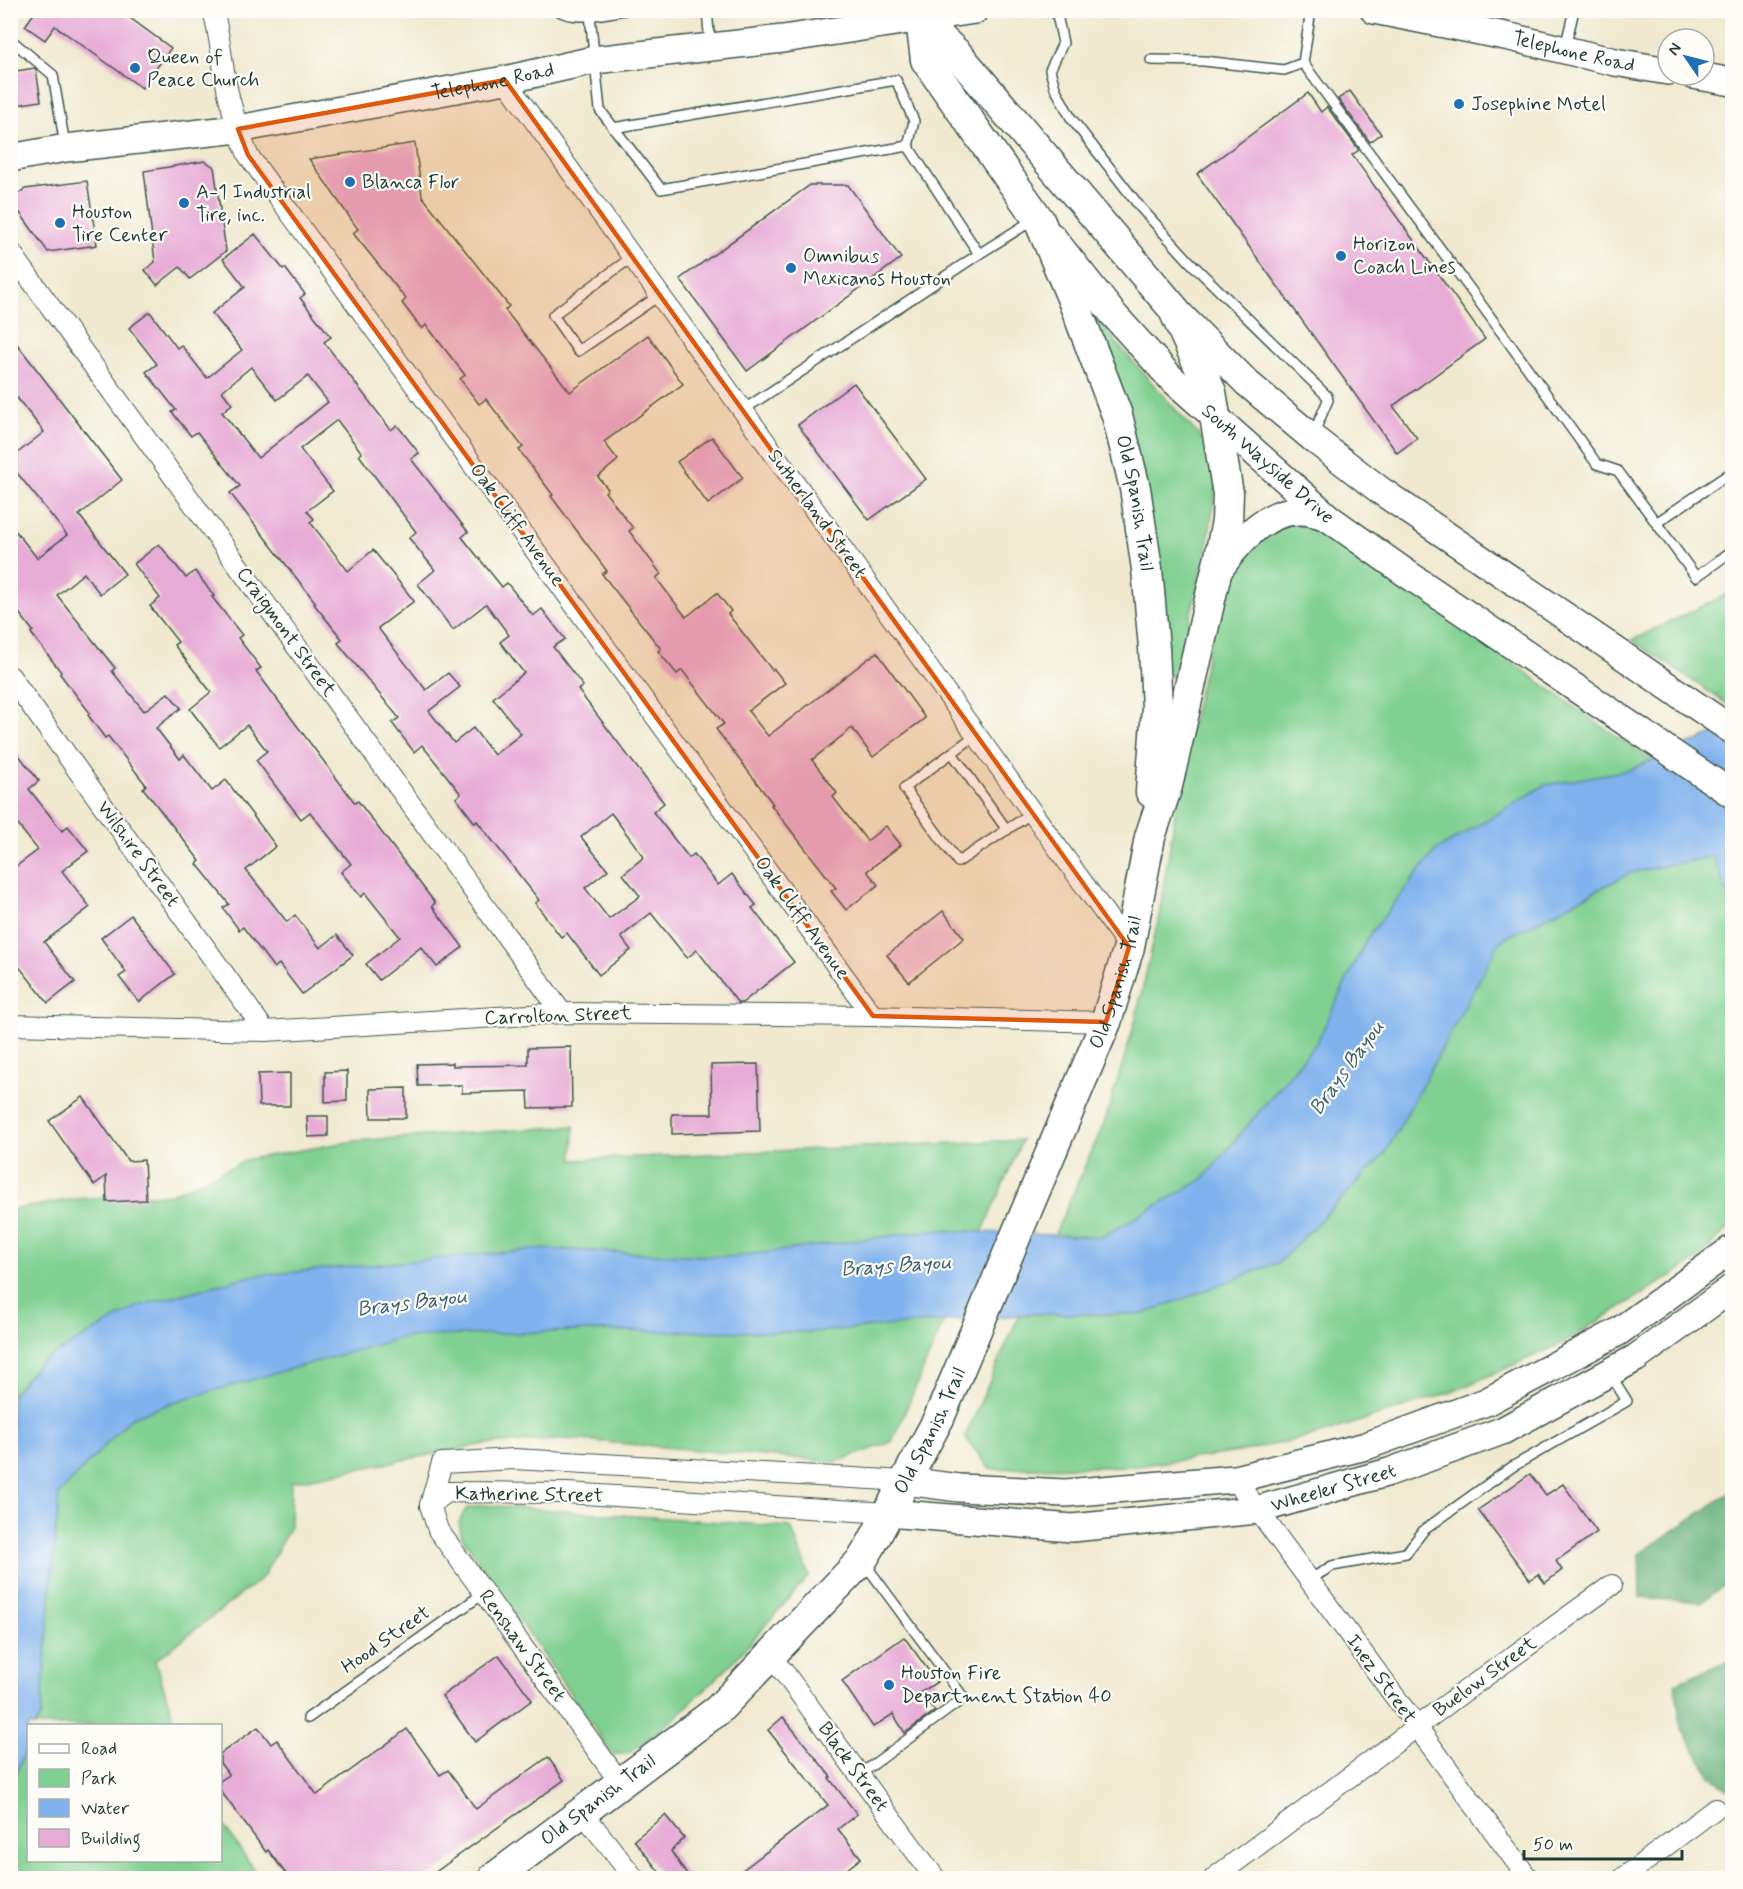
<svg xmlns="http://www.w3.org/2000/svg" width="1743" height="1889" font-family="Mynerve,sans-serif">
<rect width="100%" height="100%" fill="#fdfcf7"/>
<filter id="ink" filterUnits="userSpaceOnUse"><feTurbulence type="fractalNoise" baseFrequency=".0167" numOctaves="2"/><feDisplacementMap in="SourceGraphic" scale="12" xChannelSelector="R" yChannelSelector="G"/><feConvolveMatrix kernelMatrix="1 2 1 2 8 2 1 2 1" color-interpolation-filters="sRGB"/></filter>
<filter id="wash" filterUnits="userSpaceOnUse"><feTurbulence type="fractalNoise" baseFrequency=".008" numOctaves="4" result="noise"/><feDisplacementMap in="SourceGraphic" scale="24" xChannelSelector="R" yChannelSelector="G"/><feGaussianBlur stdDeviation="1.35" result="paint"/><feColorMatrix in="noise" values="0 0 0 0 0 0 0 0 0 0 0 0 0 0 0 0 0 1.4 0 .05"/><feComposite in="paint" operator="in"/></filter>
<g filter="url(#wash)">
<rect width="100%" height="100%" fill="#f0e9cf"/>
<!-- green -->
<g fill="#80d091" stroke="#508662" stroke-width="1.5">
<path d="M1086,303l33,43 91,102 6,40 -9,61 -32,128 -10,-1z"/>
<path d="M1283,523l37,6 89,59 178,128 145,99v409l-35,36 -134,83 -111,49 -135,43 -78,17 -103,14 -146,3 -25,-32 140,-316 29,-95 24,-105 26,-164 43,-189z"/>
<path d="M1732,592v115l-100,-67z"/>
<path d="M574,1126l-1,34 449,-20 -130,302 -56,20 -266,-23 -85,5 -194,38 -1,44 -27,51 -108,84 21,64 -148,1v134h192l1,-38 39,56h-249v-668l64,-11 96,-5 78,-35 105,-18z"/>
<path d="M481,1505l310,22 18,49 -77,87 -58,56 -46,35h-16l-150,-217 -3,-15 7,-13z"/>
</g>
<!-- forest -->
<g fill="#68b27b" stroke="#447858" stroke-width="1.5">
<path d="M1732,1491v89l-31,22 -61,-4 -1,-44z"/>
<path d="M1732,1659v134l-22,-18 -29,-48 -6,-44z"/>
</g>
<!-- water -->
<path fill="#80b2ed" stroke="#507890" stroke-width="1.5" d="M1732,726v181l-19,-51 -83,17 -130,68 -115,213 -106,108 -136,52h-111l-221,18 -234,-1 -173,6 -220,62 -52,18 -73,77 -18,221 -5,10 -8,1v18l-17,42v-390l28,-33 99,-57 113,-30 290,-27 192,8 201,-27 168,7 101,-58 114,-137 50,-104 68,-87 110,-66 84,-15z"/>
<g id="blocks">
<!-- building -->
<g fill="#e7acd6" fill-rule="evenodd">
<path d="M33,10h86l52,38 -29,40 -87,-62 -10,14 -20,-14 10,-14z"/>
<path d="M35,68l1,2 5,31 -31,5v-34z"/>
<path d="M1350,91l31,43 -11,8 -32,-43z"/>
<path d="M1308,93l13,19 6,-5 32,43 -7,5 133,184 -92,67 24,32 -20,15 -200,-279z"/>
<path d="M415,143l7,53 87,110 -4,4 65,82 78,-57 35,49 -79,58 14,18 -20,17 10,12 -3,3 28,36 -4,3 32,43 -5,4 30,39 31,-24 14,18 -3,3 44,56 2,-1 11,14 -37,28 20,25 109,-84 48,66 -52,39 -21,-29 -40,32 25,33 -4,4 34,44 19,-15 15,19 -34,26 11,14 -32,25 -15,-19 5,-3 -65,-83 2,-1 -57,-75 8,-5 -42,-54 -5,4 -19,-23 3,-2 -59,-75 5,-3 -56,-75 2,-1 -34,-45 4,-3 -37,-48 -7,5 -19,-25 5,-4 -39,-50 -4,4 -20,-26 4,-4 -53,-66 5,-4 -49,-70z"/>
<path d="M205,161l9,6 12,84 -36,28 -10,-12 -23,18 -12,-15 10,-8 -11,-91z"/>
<path d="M87,181l10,64 -49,7 -38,-53 15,-10z"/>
<path d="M810,185h38l53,73 -154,113 -67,-92z"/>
<path d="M255,234l28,35 2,-1 20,26 -5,4 31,39 -7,5 67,88 6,-5 22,28 -8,6 57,73 -6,5 40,50 5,-4 26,33 9,-7 23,30 -12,8 30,39 -5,4 86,113 -11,9 36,46 5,-4 24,31 14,-11 24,31 -4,3 42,54 -52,41h-4l-41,-53 -10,8 -36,-45 -30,24 10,13 -32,25 -32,-42 -6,4 -26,-34 4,-3 -62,-79 -2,2 -19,-25 5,-4 -39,-49 -8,7 -22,-29 7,-5 -61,-75 4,-4 -28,-35 2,-1 -86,-110 10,-7 -43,-54 -6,4 -19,-24 4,-2 -30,-38 11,-8 -28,-36 21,-16 27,36 4,-3 26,33 35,-28 -30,-37 33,-26 -22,-28zM251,367l26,33 31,-24 20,26 -70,56 -36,-46 10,-8 -10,-13zM337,420l25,33 -3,2 57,77 -7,6 26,32 -17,14 35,46 33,-26 23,31 -9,7 24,31 -31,25 28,36 -27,21 -21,-27 -19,15 -25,-32 31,-24 -12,-14 -22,17 -48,-62 36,-27 -11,-14 -30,-37 -25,21 -38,-49 4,-3 -7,-8 26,-20 -33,-42zM611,813l33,44 -21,17 17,22 -31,23 -24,-31 23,-18 -27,-33z"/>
<path d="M10,335l112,145 -43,35 46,59 -25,20 -16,-21 -27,22 58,73 -3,3 32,40 24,-18 13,15 -25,20 24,31 4,-4 28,36 14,-11 50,66 -30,24 41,52 8,-7 25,33 17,-13 16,20 -51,39 -23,-30 -5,4 -31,-41 -4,3 -16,-22 6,-4 -32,-40 3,-3 -57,-73 3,-3 -38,-49 -3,2 -17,-23 2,-2 -30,-39 1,-2 -30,-39 2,-2 -23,-30v-77l27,34 30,-23 -49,-61 -8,6v-21l34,-27 -34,-43z"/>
<path d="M854,383l72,96 -57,41 -71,-95z"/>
<path d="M712,437l31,41 -35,26 -31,-42z"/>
<path d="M159,544l27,34 9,-7 19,25 -2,1 30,38 -4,3 23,30 -5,3 99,132 3,-2 77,102 -3,3 31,41 -26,20 -16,-20 -42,33 -13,-16 34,-27 -35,-44 -4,4 -20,-25 10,-8 -41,-52 -9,7 -18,-23 -27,-36 11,-9 -20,-26 -28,22 -29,-38 21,-17 -37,-47 4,-3 -28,-36 10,-8 -26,-34z"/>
<path d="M10,744l29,37 -10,8 33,42 6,-5 20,25 -26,20 28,36 -46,35 31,40 -27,21 -31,-39 -7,5v-98l28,-21 -28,-35z"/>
<path d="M943,911l21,27 -55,44 -22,-27z"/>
<path d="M131,915l44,59 -36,28 -20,-25 7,-5 -25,-34z"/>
<path d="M571,1047l1,60 -43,1 -1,-17 -66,2v-8l-44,1 -1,-22 36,-1v3l75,-1v-17z"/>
<path d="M758,1064l2,67 -88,3v-20h40l-1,-49z"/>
<path d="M347,1071v30l-22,1v-30z"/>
<path d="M290,1073v33h-31l-1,-32z"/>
<path d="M406,1088v30h-35l-1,-29z"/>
<path d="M83,1097l45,64 16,-1 2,40 -39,2 -1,-26 -12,9 -45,-64z"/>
<path d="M307,1116h21v20l-20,1z"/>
<path d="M1530,1474l16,21 17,-11 34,48 -41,29 6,9 -17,13 -7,-9 -8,6 -52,-70z"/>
<path d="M904,1637l33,45 -17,11 15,18 -30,22 -12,-19 -20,13 -31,-46z"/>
<path d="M499,1655l33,45 -57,42 -33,-46z"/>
<path d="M783,1717l48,60 -2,1 28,36 -19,15 23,29 -25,20h-104l96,-73 -60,-75z"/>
<path d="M258,1727l13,17 6,-4 40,55 90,-66 33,46 8,-5 28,39 72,-52 16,23 -137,98h-138l-21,-28 -2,2 -46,-62v-9l9,-6 -9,-12v-9z"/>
<path d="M665,1815l19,23 -13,13 18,27h-25l-30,-38z"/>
</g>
</g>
</g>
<g filter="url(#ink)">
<use href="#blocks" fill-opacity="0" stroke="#3e574b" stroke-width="1.5"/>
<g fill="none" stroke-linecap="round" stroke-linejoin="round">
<!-- service casing -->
<g stroke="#3e574b" stroke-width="12">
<g id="service">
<path d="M557,10c19,12 47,3 68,0"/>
<path d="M707,10l3,34"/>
<path d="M1056,10l7,33 -13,27 5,18 16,30 69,89 50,55 137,134 1,4 -15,35"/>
<path d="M1311,10l-8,53 167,226 127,175 21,7 78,106 36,-26"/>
<path d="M590,15l10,95 61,79 247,-43 71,108 -236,156"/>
<path d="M10,39l43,36 12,70"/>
<path d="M1565,48l9,-38"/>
<path d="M1151,60l53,1 80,9 19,-7"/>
<path d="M613,128l283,-48 18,41 -6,25"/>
<path d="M979,254l54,-34"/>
<path d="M632,257l-79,58 25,36 82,-56"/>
<path d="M1656,523l76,-51"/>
<path d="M976,735l-72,53 54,74 74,-49"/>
<path d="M952,753l55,77"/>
<path d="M1309,1580l23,-14 74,-13 18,-23 88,-63 115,-66 -17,-27"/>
<path d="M308,1718l176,-125"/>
<path d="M859,1775l105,-77 -99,-134"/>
</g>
</g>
<!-- minor casing -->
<g stroke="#3e574b" stroke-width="22">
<g id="minor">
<path d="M213,10c8,29 9,59 16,87 5,20 11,39 19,58l625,861"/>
<path d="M505,80l624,867"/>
<path d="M10,251l552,762"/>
<path d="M10,676l255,355"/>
<path d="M10,1025l255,6 297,-18 311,3 233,6"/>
<path d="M1235,1479l293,399"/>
<path d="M430,1505l12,-42 72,-4 392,22"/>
<path d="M430,1505l17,-13 121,1 320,20"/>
<path d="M430,1505l8,25 46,63 137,191"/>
<path d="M770,1657l13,14 152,207"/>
<path d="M583,1813l51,65"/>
<path d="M1214,1878l248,-185 150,-108"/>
<path d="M1623,1878l92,-69"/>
</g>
</g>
<!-- secondary casing -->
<g stroke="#3e574b" stroke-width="30">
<g id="secondary">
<path id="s1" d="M1374,10l136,27 105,25 53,9"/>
<path d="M1693,75l39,7"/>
<path id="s2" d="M10,158l56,-10 172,-19 267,-49 89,-20 189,-21 192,-29"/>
<path id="s3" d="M1052,237l61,77 57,63 160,142 73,52 329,223"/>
<path d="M1178,313l69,70 68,57 66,51 351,239"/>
<path d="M1216,574c26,-38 62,-80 112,-56"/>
<path d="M906,1481l53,7 106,5 170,-14 131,-33 120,-44 132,-70 114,-83"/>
<path id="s4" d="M888,1513l184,15 185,-18 132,-38 113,-41 134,-73 96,-70"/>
</g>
</g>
<!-- primary casing -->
<g stroke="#3e574b" stroke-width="33">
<g id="primary">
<path id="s5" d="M921,20l5,40 113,160 34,80 44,115 18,73 12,81 7,79 3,59 -6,85"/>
<path id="s6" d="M494,1878l224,-168 144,-150 9,-15 68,-127 167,-396 23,-75 21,-110 17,-51 53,-230 7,-35 1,-27 -17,-102 -38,-84 -215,-253 -37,-35 -7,-10"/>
</g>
</g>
<!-- service -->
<use href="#service" stroke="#fff" stroke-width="9"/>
<!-- minor -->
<use href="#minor" stroke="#fff" stroke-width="20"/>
<!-- secondary -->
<use href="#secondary" stroke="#fff" stroke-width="27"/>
<!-- primary -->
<use href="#primary" stroke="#fff" stroke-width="30"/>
</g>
</g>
<!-- marked area -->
<path fill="#de580e" fill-opacity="0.2" stroke="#de580e" stroke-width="4.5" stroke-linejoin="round" d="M505,80l624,867 -23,75 -233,-6 -625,-861 -10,-26z"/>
<!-- markers -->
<g fill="#1f6fb2" stroke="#fdfcf7" stroke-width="2">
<circle cx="135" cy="68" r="6"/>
<circle cx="1459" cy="104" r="6"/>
<circle cx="350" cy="182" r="6"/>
<circle cx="184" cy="203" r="6"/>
<circle cx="60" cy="223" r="6"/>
<circle cx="1341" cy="256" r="6"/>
<circle cx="791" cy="268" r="6"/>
<circle cx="889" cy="1685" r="6"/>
</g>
<g text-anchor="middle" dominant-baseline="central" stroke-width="4.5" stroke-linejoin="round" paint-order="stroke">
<!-- street labels -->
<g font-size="20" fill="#1f3d34" stroke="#fdfcf7">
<text stroke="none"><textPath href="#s1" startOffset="204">Telephone Road</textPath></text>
<text stroke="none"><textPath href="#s2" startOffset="489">Telephone Road</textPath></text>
<text stroke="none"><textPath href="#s3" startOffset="314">South Wayside Drive</textPath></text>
<text stroke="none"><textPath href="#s5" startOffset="536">Old Spanish Trail</textPath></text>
<text transform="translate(817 514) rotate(54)">Sutherland Street</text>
<text transform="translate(517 525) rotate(54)">Oak Cliff Avenue</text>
<text transform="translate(286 632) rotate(54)">Craigmont Street</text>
<text transform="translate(138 854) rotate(54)">Wilshire Street</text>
<text transform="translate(802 918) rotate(54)">Oak Cliff Avenue</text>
<text stroke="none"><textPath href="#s6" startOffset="1120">Old Spanish Trail</textPath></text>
<text transform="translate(558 1016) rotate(-2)">Carrolton Street</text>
<text stroke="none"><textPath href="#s6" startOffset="634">Old Spanish Trail</textPath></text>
<text stroke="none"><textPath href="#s4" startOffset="450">Wheeler Street</textPath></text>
<text transform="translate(529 1495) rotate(1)">Katherine Street</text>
<text transform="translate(386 1640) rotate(-35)">Hood Street</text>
<text transform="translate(522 1646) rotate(54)">Renshaw Street</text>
<text transform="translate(1485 1677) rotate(-36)">Buelow Street</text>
<text transform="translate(1381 1679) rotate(54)">Inez Street</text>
<text transform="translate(853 1767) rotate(54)">Black Street</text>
<text stroke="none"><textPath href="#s6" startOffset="130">Old Spanish Trail</textPath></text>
</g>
<!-- poi labels -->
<g font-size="20" fill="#1f3d34" stroke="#fdfcf7" text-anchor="start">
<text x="147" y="57">Queen of<tspan x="147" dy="23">Peace Church</tspan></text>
<text x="1471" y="104">Josephine Motel</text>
<text x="362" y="182">Blanca Flor</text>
<text x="196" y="192">A-1 Industrial<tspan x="196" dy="23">Tire, inc.</tspan></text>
<text x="72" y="212">Houston<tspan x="72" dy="23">Tire Center</tspan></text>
<text x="1353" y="244">Horizon<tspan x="1353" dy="23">Coach Lines</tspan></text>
<text x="803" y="256">Omnibus<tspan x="803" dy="23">Mexicanos Houston</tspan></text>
<text x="901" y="1673">Houston Fire<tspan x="901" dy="23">Department Station 40</tspan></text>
</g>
<!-- water labels -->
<g font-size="21" font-style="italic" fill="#3c606c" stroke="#fdfcf7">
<text transform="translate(1347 1068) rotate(-54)">Brays Bayou</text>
<text transform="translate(896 1266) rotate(-4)">Brays Bayou</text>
<text transform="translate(412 1303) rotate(-7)">Brays Bayou</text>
</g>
</g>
<!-- margin -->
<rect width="1743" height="1889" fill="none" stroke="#fdfcf7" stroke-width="36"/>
<!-- legend -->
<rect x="27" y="1724" width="195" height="138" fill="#fdfcf7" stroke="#a4b0a9" stroke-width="1.5"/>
<rect x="39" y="1744" width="30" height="9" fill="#ffffff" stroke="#a4b0a9" stroke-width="1.5"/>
<text x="81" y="1754" font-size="18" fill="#1f3d34">Road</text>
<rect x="39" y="1769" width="30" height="18" fill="#80d091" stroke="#a4b0a9" stroke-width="1.5"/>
<text x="81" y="1784" font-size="18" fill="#1f3d34">Park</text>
<rect x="39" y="1799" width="30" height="18" fill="#80b2ed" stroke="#a4b0a9" stroke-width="1.5"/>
<text x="81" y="1814" font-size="18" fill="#1f3d34">Water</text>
<rect x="39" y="1829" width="30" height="18" fill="#e7acd6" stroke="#a4b0a9" stroke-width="1.5"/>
<text x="81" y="1844" font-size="18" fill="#1f3d34">Building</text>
<!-- north arrow -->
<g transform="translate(1686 57) rotate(305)"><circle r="28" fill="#fdfcf7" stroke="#a4b0a9" stroke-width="1.5"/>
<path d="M0-4.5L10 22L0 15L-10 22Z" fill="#1f6fb2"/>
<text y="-9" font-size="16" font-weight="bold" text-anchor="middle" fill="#1f3d34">N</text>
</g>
<!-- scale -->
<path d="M1524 1850v9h158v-9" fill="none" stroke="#1f3d34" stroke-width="3"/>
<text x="1533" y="1850" font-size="18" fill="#1f3d34" stroke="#fdfcf7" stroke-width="4.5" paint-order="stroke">50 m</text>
</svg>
